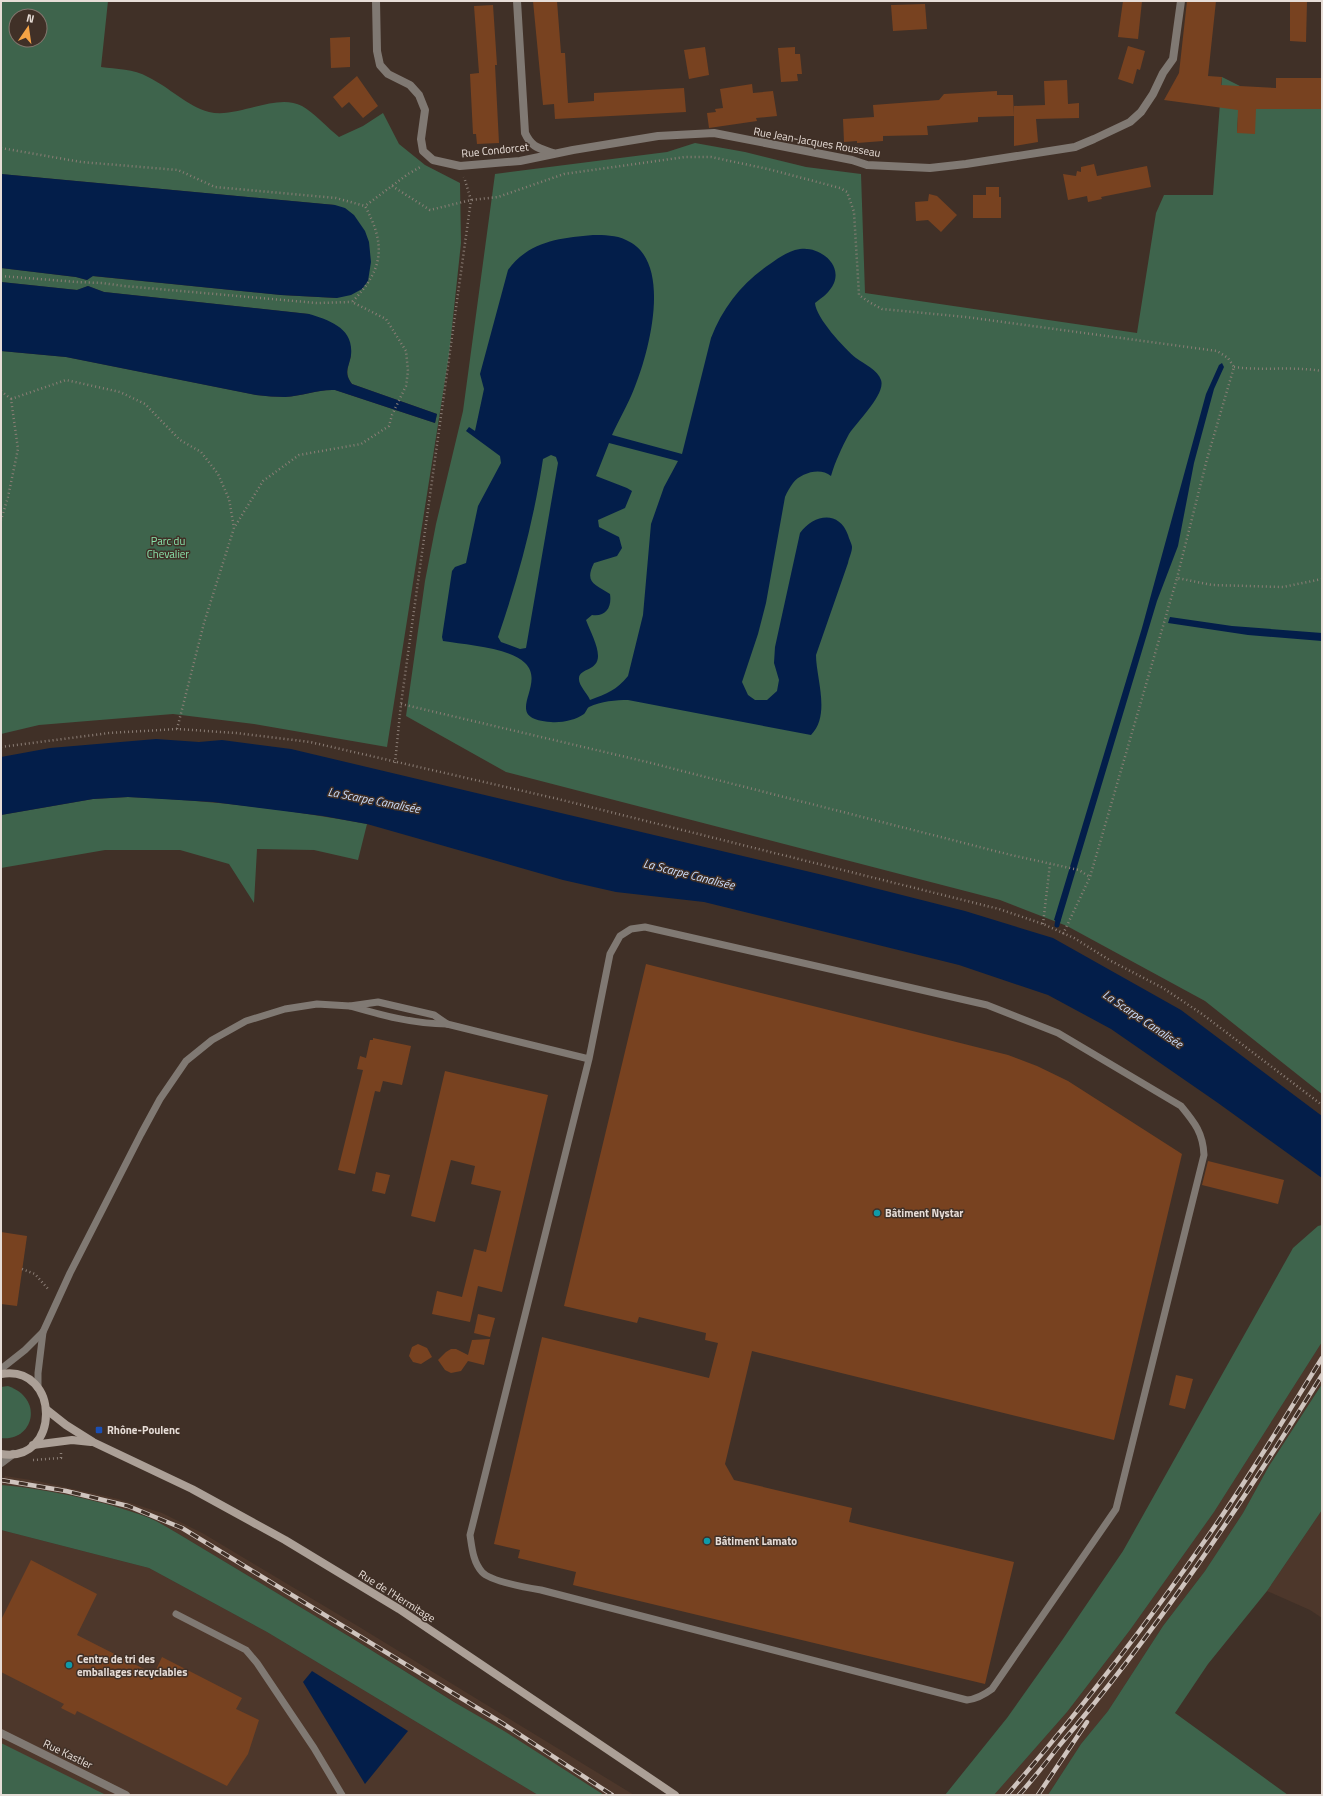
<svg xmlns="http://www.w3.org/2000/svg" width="1323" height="1796" font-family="'Titillium Web',sans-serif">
<rect width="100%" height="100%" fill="#403027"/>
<!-- built -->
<g fill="#4d372b">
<path d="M1322,1342v42l-53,82 -26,47 -38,58 -42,55 -55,85 -27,33 -33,51h-54l73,-83 63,-82 84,-118z"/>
<path d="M5,1476l32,5 81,18 44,14 42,21 157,94 273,167h-30l-249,-155 -178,-107 -28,-16 -35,-10 -49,-12 -64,-10z"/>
<path d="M1322,1510v108l-12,-8 -43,-19z"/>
<path d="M1,1530l148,38 118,64 271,163h-537z"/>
</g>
<!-- green -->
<g fill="#3e644c" fill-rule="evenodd">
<path d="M1,1h107l-7,66c15,2 33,2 47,10 21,10 39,29 61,35 29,7 67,-20 93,-6 11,6 27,23 37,31l24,-11 20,-13 16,31 26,21 35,18 1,60 -12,112 -62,392 -133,-23 -81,-10 -134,11 -38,9v-383l65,6 190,38c10,1 20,2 29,2 17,-1 34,-8 50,-7l100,33 2,-9 -85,-30c-8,-10 -4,-17 -1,-28l-42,-42 -205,-22 -16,-6 -11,4 -76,-8v-14l75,9 11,3 5,-4 189,19 56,3 -2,-93 -334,-31zM16,16h24v24h-24z"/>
<path d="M1222,77l18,9 -3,46 19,-23h66v985l-117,-93 -138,-75 -67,-26 -494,-128 -100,-56 19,-135 11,-57 27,-113 32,-237 172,-22 28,-9 50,9 61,15 55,7 4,119 272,40 19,-120 8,-18h49z"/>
<path d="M128,797c80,3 160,12 239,27l-9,36 -44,-10 -57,-1 -3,54 -25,-39 -49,-14h-75l-104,18v-53l92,-16z"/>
<path d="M1322,1225v117l-108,170 -84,118 -63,82 -73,83h-49l62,-77 56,-79 60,-88 170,-303 25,-22z"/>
<path d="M1322,1384v126l-55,81 -59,73 -33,49 113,82h-240l33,-51 27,-33 55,-85 42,-55 38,-58 26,-47z"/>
<path d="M8,1386c37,13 25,56 -7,52v-51z"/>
<path d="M1,1485c46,4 103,16 146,32 10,4 20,10 30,16l178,107 99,62 50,29 100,64h-66l-271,-163 -118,-64 -148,-38z"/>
<path d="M1,1743l105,52h-105z"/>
</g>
<!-- water -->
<g fill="#031e4a" fill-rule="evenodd">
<path d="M1,174l334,31 10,3 9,7 11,16 4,11 2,20 -3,19 -6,8 -11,6 -14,3 -56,-3 -188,-19 -6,4 -11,-3 -75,-9z"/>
<path d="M593,235c11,0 23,0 33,5 48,20 23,113 8,149 -6,15 -15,31 -22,46l70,19 29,-116c12,-31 31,-55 59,-74 10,-7 18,-13 30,-15 18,-3 42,14 34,34 -4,9 -11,14 -19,20 1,15 29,45 41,55 8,6 22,12 25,22 5,14 -24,42 -32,54 -7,13 -14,28 -18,42 -11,-9 -30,-3 -38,7 -3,4 -6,9 -8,14l-19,106 -8,31 -16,48 6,13 7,5h12l10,-9 2,-11 -5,-17 1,-16 25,-114c14,-19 39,-23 48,2 1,4 4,9 4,12 0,5 -3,11 -4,16l-32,92c0,23 15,60 -5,80l-183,-35c-12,0 -27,1 -39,7 -2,1 -3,5 -5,7 -8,6 -23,9 -33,8 -52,-3 -3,-37 -26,-59 -17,-16 -59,-18 -82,-22l-1,-4 10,-66 3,-4 11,-4 12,-57 23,-43 -1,-7 -34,-25 3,-4 6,4 9,-42 -4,-15 28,-104c21,-29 52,-32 85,-35zM609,443l69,18 -14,26 -13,37 -8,91 -15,61c-11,14 -22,18 -38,24 -3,-7 -12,-15 -11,-22 1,-10 19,-7 19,-22 0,-11 -8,-25 -12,-36l6,-5c14,2 20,-8 18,-21 -15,-10 -26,-11 -16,-31l23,-7 5,-8 -3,-11 -20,-10 -1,-7 27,-12 7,-17 -5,-3 -31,-12zM551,455l5,2 2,6 -32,185 -6,1 -19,-7 -3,-5c20,-58 36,-117 45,-178z"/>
<path d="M1,282l76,8 11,-4 16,6 205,22c20,6 45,14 42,41 -2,13 -8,17 1,29l85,30 -2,9 -100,-33c-16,-1 -33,6 -50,7 -9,0 -19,-1 -29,-2l-190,-38 -65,-6z"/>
<path d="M1222,363l2,4 -10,22 -20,74 -16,83 -21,55 -97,322 -6,-3 88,-292 64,-234 13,-29z"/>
<path d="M1170,617l62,9 90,7v8l-74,-6 -80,-12z"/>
<path d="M156,739l43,3 23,-2 69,9 536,127 138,35 88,27 128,72 141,106v62l-104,-75 -107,-74 -63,-34 -89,-30 -255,-63 -88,-10 -53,-12 -196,-56 -44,-8 -110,-14 -85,-5 -35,2 -92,16v-58l49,-9z"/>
<path d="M312,1671l96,60 -43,53 -62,-102z"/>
</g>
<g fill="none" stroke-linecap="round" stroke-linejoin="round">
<!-- stream -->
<path stroke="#031e4a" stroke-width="5" d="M1057,925l2,-10"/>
</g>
<!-- building -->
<g fill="#784220">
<path d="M533,1h24l4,52h4l3,50 26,-2v-8l90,-5 2,24 -131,7 -1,-15 -11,1z"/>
<path d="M1123,1h19l-4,38 -20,-2z"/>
<path d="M1187,1h29l-8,75 14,1 -1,8 55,3v-10h46v31h-66l-1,25 -18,-1 1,-23 -74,-10 15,-27z"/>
<path d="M1290,1h17l-1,41 -16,-1z"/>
<path d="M925,4l2,25 -34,2 -2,-26z"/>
<path d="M493,5l4,60h-2l4,78 -22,1 -1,-10h-3l-3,-60 9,-1 -5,-67z"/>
<path d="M350,37v30l-19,1 -1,-30z"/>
<path d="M1128,46l17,5 -5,19 -3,-1 -4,15 -15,-5z"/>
<path d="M705,47l4,28 -20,4 -5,-29z"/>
<path d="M795,47v7h5l2,20h-5l1,7 -17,1 -3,-34z"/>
<path d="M357,76l21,30 -15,12 -14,-16 -7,6 -9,-11z"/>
<path d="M1067,80l1,24 11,-1v15l-43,1 2,23 -24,4v-40l31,-1 -1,-24z"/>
<path d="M752,84l1,9 20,-2 4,25 -21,2 1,3 -48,7 -2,-15 9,-1 -1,-3 8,-1 -3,-19z"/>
<path d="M997,91v4h16l1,21 -36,1v5l-51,4 1,9 -45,1v5l-26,2v-2l-13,1 -1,-23 31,-2 -1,-12 66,-5 5,-6z"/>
<path d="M1094,164l3,12 50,-10 4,21 -50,10 1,2 -14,3 -1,-6 -19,4 -5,-26 13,2 1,-5 4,1v-5z"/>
<path d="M986,187h13v10h2v21h-28v-23h13z"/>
<path d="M929,194l8,2 20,19 -16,17 -13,-12 -12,1 -1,-19 13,-1z"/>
<path d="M646,964l362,91 29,11 31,15 114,73 -68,286 -362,-89 -27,113 9,16 118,28 -3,14 165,40 -29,122 -412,-99 3,-13 -58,-14 2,-8 -26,-6 48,-207 167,41 9,-35 -13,-3 1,-7 -67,-16 -2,6 -73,-17z"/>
<path d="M373,1038l38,8 -9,39 -19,-4 -3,11 -5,-1 -20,83 -17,-4 25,-100 -6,-1 3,-13 6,2 4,-18h3z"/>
<path d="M445,1071l103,24 -46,197 -24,-6 -8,36 -38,-8 5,-23 25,6 12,-48 12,3 15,-61 -30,-7 4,-18 -24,-6 -16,62 -24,-6z"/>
<path d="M1208,1161l76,19 -6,24 -76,-19z"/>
<path d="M376,1172l14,3 -5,19 -13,-3z"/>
<path d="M1,1232l26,4 -10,70 -16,-2z"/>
<path d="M478,1314l17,4 -5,19 -16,-4z"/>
<path d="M490,1339l-6,26 -16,-4 -7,10 -10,2 -6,-3 -7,-10 8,-8 5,-3h5l12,6 4,-15z"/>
<path d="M418,1344l9,4 5,9 -11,7 -8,-2 -4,-6 3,-9z"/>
<path d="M1176,1375l17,4 -8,30 -16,-4z"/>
<path d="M31,1560l66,34 -20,41 77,39 8,-17 80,41 -6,11 23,11 -11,34 -21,32 -150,-75 -2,4 -14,-7 3,-4 -63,-32v-52z"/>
</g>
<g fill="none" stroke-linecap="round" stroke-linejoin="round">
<!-- path -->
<g stroke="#8b7e76" stroke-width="2.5" stroke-dasharray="1 3" stroke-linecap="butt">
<path d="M1234,1v4"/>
<path d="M1,148l80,14 97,8 37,17 121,11 29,8"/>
<path d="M392,186l38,24 41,-10 27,-3 66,-23 121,-17h26l57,12 72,19 7,4 7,20 5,83 10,7 13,7 84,8 251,34 11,7 6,9 -27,92 -30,119"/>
<path d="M1,276l76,6 25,1 22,3 193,17 35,-1"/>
<path d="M1234,367c29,4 58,-1 88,4"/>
<path d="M1,391l10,8 7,50 -10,48 -7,23"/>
<path d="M11,399l55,-19 54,12 25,12 35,36 21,12 17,22 11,25 5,29"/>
<path d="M401,704l246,58 364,93 68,15 11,7"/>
<path d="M177,729l27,-106 30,-95 29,-47 36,-26 62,-11 28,-18 3,-11 14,-29 2,-15 -2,-20 -20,-32 -34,-17c32,-33 34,-57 13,-96l43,-32 14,-8"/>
<path d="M1,747l108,-14 68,-4 59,4 74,9 248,57 441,110 44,15 31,14 37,23 52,27 39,26 120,91"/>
<path d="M395,763l6,-59 70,-504 -7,-23"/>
<path d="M1043,924l7,-60"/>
<path d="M1063,934l27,-57 87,-299 35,7 71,2 39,-8"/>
<path d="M22,1269l13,5 14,16"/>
<path d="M33,1460l28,-2v-5"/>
</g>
<!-- lane -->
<g stroke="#807973" stroke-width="7">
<path d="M350,1006c31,9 64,18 97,18l142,35 -119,476c2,13 3,27 12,37 8,9 47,16 59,18l426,110c10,-1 17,-5 25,-11l124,-180 88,-354c-1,-22 -9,-32 -23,-49l-123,-73 -71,-28 -342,-78 -14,2 -11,7 -10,18 -21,105"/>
<path d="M1,1369l24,-19 18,-18 27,-59 71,-139 19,-35 26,-38 26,-21 34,-19 39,-12 32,-5 33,2 28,-4 56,13 13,9"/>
<path d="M38,1388v-15l5,-41"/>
<path d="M176,1614l70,36 11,13 57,85 28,47"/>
</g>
<!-- street -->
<g stroke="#807973" stroke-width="8">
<path d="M376,1l1,50 3,14 8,9 22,11 9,10 6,15 -4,29 2,12 10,9 27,6 60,-5 53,-11 85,-14 56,-3 138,27 15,5 63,3 36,-4 109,-17 19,-8 36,-17 11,-10 12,-18 10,-21 10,-14 8,-58"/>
<path d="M517,1l8,132c7,15 14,15 28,20"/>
<path d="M1,1463l12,-9"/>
<path d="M1,1733l125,62"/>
</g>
<!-- secondary -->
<g stroke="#aca097" stroke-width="8">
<path d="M1,1374c60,-10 60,90 0,80"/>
<path d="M47,1410l19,15 27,17 99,47 93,51 114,69 276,186"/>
<path d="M33,1445l39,-5 19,2"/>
</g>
<!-- rail casing -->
<g stroke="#cfc4be" stroke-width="4.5">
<g id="rail">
<path d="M1,1480l65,11 62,15 54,22 320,195 110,72"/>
<path d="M1007,1795c71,-82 137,-167 199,-256 41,-58 78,-120 116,-181"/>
<path d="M1019,1795c14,-16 27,-32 40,-49 99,-116 182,-242 263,-371"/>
<path d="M1038,1795l49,-73"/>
</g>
</g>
<!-- rail -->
<use href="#rail" stroke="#403027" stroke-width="3" stroke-dasharray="9" stroke-linecap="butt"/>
</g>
<!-- markers -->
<g fill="#0f9aa8" stroke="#403027" stroke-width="1.5">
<circle cx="877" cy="1213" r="4"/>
<circle cx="707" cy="1541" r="4"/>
<circle cx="69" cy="1665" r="4"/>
</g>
<rect fill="#1a4fb4" stroke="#403027" stroke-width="1.5" x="95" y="1426" width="8" height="8" rx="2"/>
<g text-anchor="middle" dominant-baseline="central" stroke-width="3" stroke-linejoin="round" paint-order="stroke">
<!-- street labels -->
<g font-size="11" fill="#e7ddd7" stroke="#403027">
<text transform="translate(817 142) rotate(10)">Rue Jean-Jacques Rousseau</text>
<text transform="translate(495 150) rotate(-6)">Rue Condorcet</text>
<text transform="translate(397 1596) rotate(32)">Rue de l'Hermitage</text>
<text transform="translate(68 1754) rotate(26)">Rue Kastler</text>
</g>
<!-- park labels -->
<g font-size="11" fill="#89e3ab" stroke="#403027">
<text x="168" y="541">Parc du<tspan x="168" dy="13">Chevalier</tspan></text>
</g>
<!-- poi labels -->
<g font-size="11" font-weight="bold" fill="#e7ddd7" stroke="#403027" text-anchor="start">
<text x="885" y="1213">Bâtiment Nystar</text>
<text x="107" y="1430">Rhône-Poulenc</text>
<text x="715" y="1541">Bâtiment Lamato</text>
<text x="77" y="1659">Centre de tri des<tspan x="77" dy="13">emballages recyclables</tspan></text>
</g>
<!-- water labels -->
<g font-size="12" font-style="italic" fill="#cbdefd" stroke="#403027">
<text transform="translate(374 800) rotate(11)">La Scarpe Canalisée</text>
<text transform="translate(689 874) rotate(14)">La Scarpe Canalisée</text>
<text transform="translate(1143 1019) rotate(34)">La Scarpe Canalisée</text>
</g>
</g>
<!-- border -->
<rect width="1323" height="1796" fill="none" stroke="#e7ddd7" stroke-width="4"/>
<!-- north arrow -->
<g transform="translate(28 28) rotate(13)"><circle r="19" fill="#403027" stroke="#83756d"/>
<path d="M0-3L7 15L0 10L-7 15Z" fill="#f5a345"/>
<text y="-6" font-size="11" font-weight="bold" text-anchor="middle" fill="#e7ddd7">N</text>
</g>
</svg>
